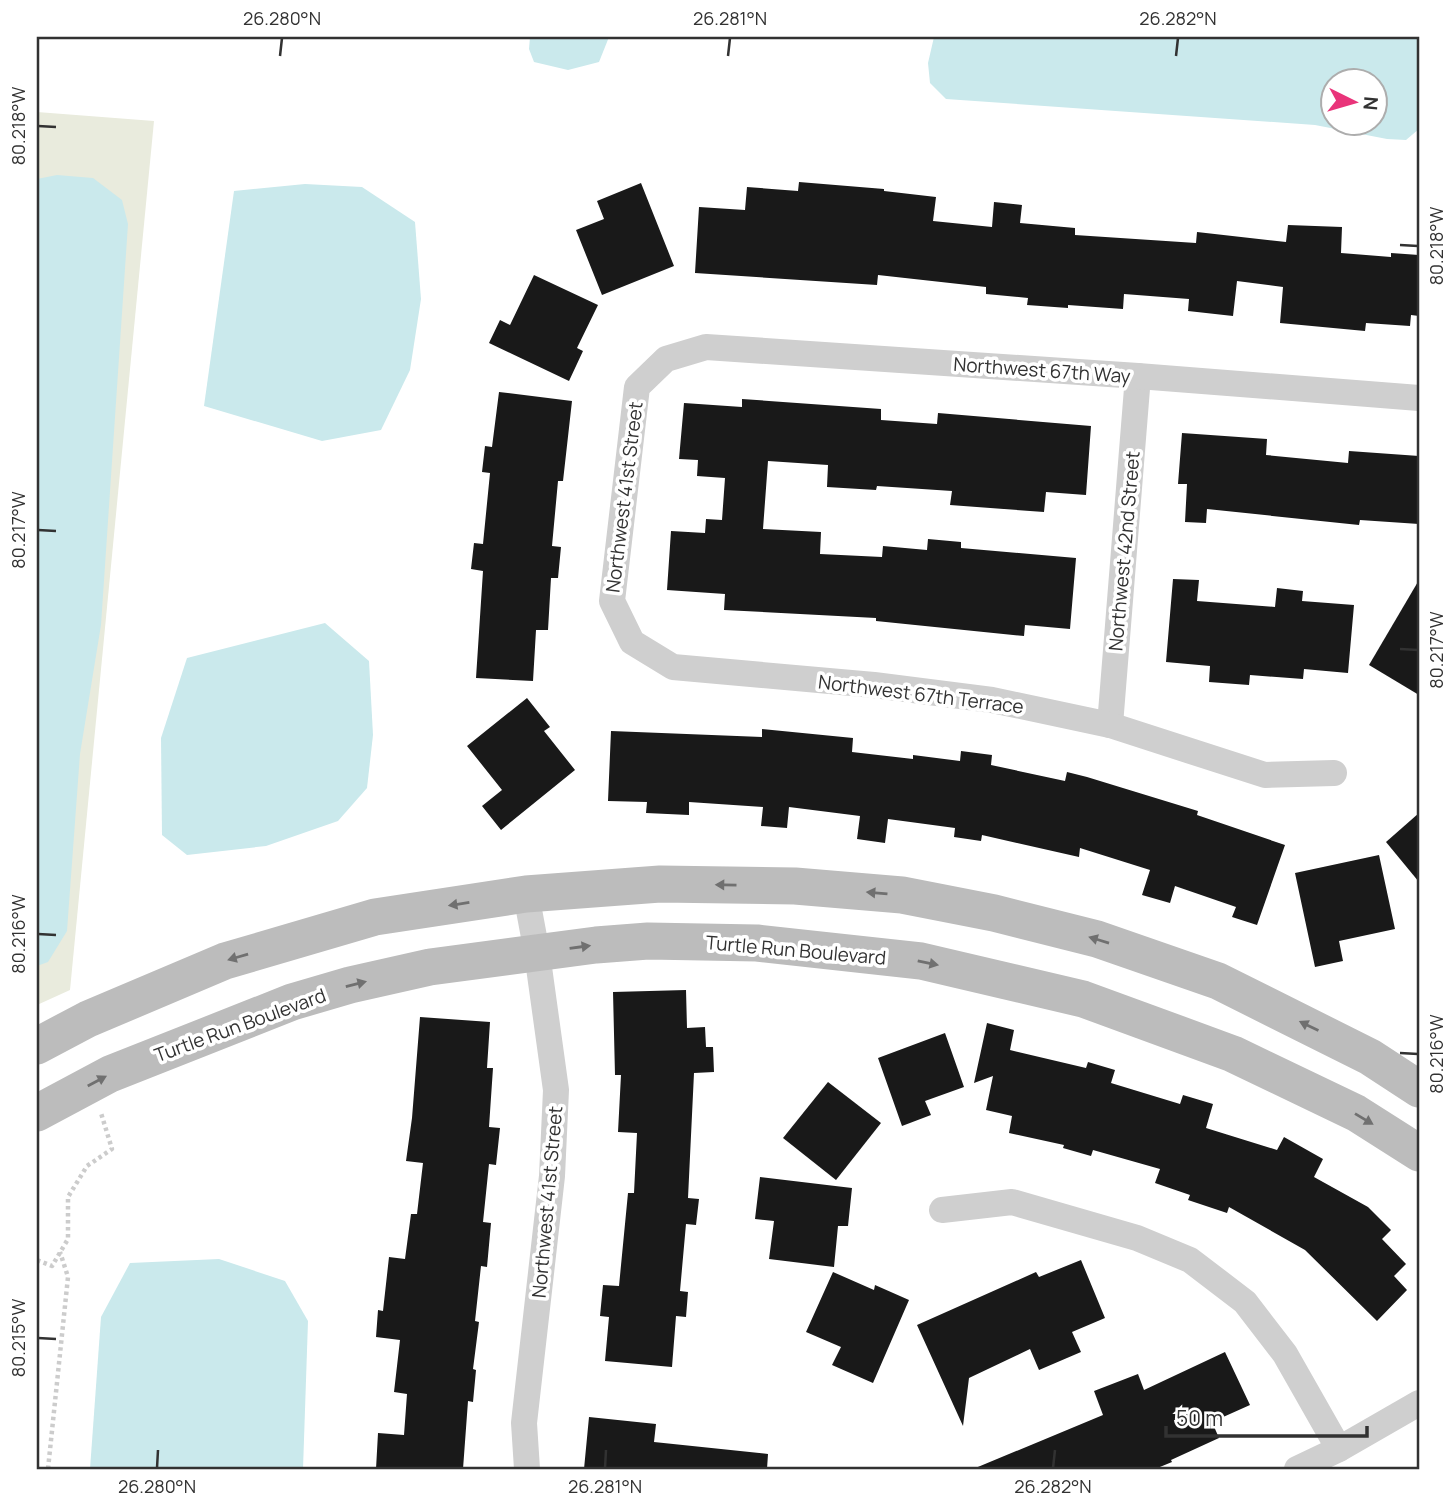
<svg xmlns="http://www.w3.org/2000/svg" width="1456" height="1506" font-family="Manrope,sans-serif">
<rect width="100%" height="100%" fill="#fff"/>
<!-- green -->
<path fill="#e9ebdd" d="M37,112l117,9 -84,869 -33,15z"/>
<!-- water -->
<g fill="#cae9ec" fill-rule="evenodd">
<path d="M530,37h79l-10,25 -31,8 -34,-8 -5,-13z"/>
<path d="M934,37h485v92l-13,11 -19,-1 -72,-14 -369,-26 -16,-16 -2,-20zM1376,80v42h-42v-42z"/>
<path d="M57,175l36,3 29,22 6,24 -27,401 -21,129 -13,177 -19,31 -11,4v-787z"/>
<path d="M305,184l57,3 53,35 6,77 -11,71 -29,60 -59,11 -118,-35 30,-215z"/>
<path d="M325,623l44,38 4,74 -6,53 -29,33 -72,25 -79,9 -25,-20 -1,-97 26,-80z"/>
<path d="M219,1259l66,22 23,40 -5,148h-213l11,-152 29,-54z"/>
</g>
<!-- building -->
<g fill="#191919">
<path d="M799,182l85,7v2l52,6 -3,24 59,6 2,-25 28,3 -2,18 55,5v7l121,8 1,-11 89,10 2,-17 54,2 -1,26 50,4v-4l28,2v61l-8,-1 -1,11 -44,-3 -1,8 -85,-8 3,-36 -46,-6 -4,35 -45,-5 1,-12 -65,-5 -1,15 -55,-4v3l-41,-3 1,-7 -42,-4v-7l-108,-12 -1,10 -182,-12 4,-66 46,3 2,-23 51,4z"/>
<path d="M641,183l33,83 -72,29 -26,-65 28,-11 -7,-18z"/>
<path d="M534,275l64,30 -21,43 6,3 -14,30 -80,-38 11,-23 10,5z"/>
<path d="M499,392l73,9 -9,80h-5l-6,65 9,1 -3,31h-7l-3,52h-12l-3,51 -57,-3 7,-107 -12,-2 3,-26 9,1 7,-71 -8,-1 3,-26 7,1z"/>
<path d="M742,399l139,10v11l56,4 1,-11 153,13 -5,69 -40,-3 -2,20 -94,-7 2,-14 -75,-5 -1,4 -49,-3 1,-22 -60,-4 -5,68 58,3 -1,22 62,3 1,-11 44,4 1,-11 33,3v6l115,10 -6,71 -45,-4 -1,11 -148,-15v-3l-152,-8 1,-16 -58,-4 4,-59 34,2 1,-14 16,1 3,-42 -28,-2 1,-16 -19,-1 5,-56 58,4z"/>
<path d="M1182,433l85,6 -1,16 82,8 1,-12 70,5v68l-59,-4 -1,5 -152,-16 -1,14 -21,-1 2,-38h-9z"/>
<path d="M1173,579l26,1 -2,21 78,6 2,-19 26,3 -1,10 52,4 -6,68 -44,-4 -1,10 -53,-4 -1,10 -40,-3 1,-16 -44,-4z"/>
<path d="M1419,580v115l-50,-30z"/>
<path d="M527,698l23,29 -6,4 31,39 -74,60 -19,-24 20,-16 -35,-44z"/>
<path d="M762,729l91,9 -1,14 61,7v-4l47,6 1,-10 31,4 -1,10 74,16 2,-9 20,5 111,34 -1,4 88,30 -28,80 -25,-8 4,-10 -61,-21 -5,17 -28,-8 8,-25 -70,-22 -1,9 -97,-22 -1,6 -27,-4 1,-9 -67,-9 -3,24 -28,-4 3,-23 -71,-9 -2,21 -26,-2 2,-19 -74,-5v13l-43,-2 1,-11 -39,-1 3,-70 151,6z"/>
<path d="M1419,813v69l-33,-40z"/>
<path d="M1379,855l16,74 -56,12 4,20 -28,6 -20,-94z"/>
<path d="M686,990l1,38 18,-1 1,20h7l1,25 -20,1 -6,125 11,1 -3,26 -10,-1 -6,67 8,1 -2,25 -10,-1 -4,51 -67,-6 4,-44 -9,-1 3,-31 16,1 9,-93h6l3,-60 -19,-1 3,-57h-6l-2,-83z"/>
<path d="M420,1017l70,5 -3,46h6l-4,59 11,1 -4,37 -7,-1 -6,58 8,1 -4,44 -6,-1 -6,55 4,1 -6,47 3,1 -3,32 -5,-1 -5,68h-87l2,-36 26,2 3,-41 -13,-2 6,-52 -24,-3 2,-27 5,1 6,-54 16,2 6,-45h6l6,-51 -17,-2 6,-43z"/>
<path d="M987,1023l27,7 -4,20 76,18 2,-6 27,8 -4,13 69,21 3,-9 30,9 -7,24 71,22 7,-13 39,22 -9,18 54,30 23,23 -9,9 24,25 -12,12 13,14 -30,31 -72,-71 -76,-43 -2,6 -39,-13 2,-5 -35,-12 5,-14 -67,-19 -2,6 -28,-8 1,-3 -55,-12 3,-17 -26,-6 7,-34 -19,7z"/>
<path d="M945,1033l19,54 -39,14 6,14 -29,11 -24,-68z"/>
<path d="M828,1082l53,41 -45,57 -53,-42z"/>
<path d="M760,1177l92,11 -4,38h-10l-4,41 -65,-8 5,-38 -19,-2z"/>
<path d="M1081,1260l24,58 -33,14 9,20 -42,18 -9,-21 -61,29 -6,48 -46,-101 119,-53 3,5z"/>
<path d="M833,1272l41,18 1,-5 34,15 -36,83 -41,-18 9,-18 -35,-15z"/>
<path d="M1225,1352l25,53 -38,17 7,16 -48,22 1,2 -17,7h-182l130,-54 -9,-24 44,-17 6,16z"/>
<path d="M589,1417l67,7 -2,18 114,12 -1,15h-183z"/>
</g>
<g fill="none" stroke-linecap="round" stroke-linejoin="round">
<!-- path -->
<g stroke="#ccc" stroke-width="4.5" stroke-dasharray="3.5 3.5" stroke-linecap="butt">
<path d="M37,1260l15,6 16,-27v-42l19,-31 25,-17 -11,-36"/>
<path d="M48,1469l20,-192 -8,-25"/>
</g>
<!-- street -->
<g stroke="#cfcfcf" stroke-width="26">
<path d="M1110,725l28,-349"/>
<path d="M1334,773l-69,2 -155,-50 -118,-25 -118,-15 -201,-18 -41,-25 -20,-41 25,-214 29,-28 40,-12 432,29 281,22"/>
<path d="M526,894l11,59 19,137 -4,86 -28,247 3,46"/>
<path d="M942,1210l70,-8 125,36 53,22 55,42 40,52 54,95"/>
<path d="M1297,1469l42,-20 80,-46"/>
</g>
<!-- secondary -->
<g stroke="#bcbcbc" stroke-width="37">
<path d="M37,1046l51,-27 137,-58 150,-44 151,-23 134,-10 135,2 107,9 92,18 103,26 121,42 152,76 49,32"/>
<path d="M37,1113l73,-39 182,-72 58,-17 80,-18 166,-22 52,-4 109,2 164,18 162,38 150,55 123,59 63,40"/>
</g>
</g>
<!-- one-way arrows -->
<defs><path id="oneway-solid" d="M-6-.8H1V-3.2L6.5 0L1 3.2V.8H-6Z" transform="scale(1.75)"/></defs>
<g fill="#707070">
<use href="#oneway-solid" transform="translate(726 885) rotate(-179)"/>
<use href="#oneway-solid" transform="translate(877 893) rotate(-175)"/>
<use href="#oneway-solid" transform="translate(459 904) rotate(171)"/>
<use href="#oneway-solid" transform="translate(1099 940) rotate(-163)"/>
<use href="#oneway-solid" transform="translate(580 947) rotate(-8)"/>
<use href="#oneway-solid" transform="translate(238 957) rotate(164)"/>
<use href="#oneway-solid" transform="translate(928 963) rotate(12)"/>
<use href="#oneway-solid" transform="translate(356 984) rotate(-14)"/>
<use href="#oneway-solid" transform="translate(1309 1026) rotate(-154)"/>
<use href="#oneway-solid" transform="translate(97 1081) rotate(-28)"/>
<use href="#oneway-solid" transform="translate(1364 1119) rotate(31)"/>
</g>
<!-- ticks -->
<path fill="none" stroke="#323232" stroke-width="2.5" d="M280,56l2,-18M728,56l2,-18M1176,56l2,-18M38,126l18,1M1400,245l18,1M38,530l18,1M1400,649l18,1M38,934l18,1M1400,1053l18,1M38,1338l18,1M157,1468l1,-18M605,1468l1,-18M1053,1468l2,-18"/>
<g text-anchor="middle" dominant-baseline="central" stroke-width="7" stroke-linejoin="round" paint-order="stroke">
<!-- street labels -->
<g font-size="19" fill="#323232" stroke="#fff">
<text transform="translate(1042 370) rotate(4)">Northwest 67th Way</text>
<text transform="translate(624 497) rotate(-83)">Northwest 41st Street</text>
<text transform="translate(1124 551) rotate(-85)">Northwest 42nd Street</text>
<text transform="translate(921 694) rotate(7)">Northwest 67th Terrace</text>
<text transform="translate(796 950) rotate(5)">Turtle Run Boulevard</text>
<text transform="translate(240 1025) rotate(-20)">Turtle Run Boulevard</text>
<text transform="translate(547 1202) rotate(-85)">Northwest 41st Street</text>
</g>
</g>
<!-- border -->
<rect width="1456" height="1506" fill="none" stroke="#ffffff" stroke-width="77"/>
<!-- north arrow -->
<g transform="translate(1354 102) rotate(95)"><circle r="33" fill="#ffffff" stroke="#adadad" stroke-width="2"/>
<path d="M0-5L12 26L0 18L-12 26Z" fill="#e9347a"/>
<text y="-10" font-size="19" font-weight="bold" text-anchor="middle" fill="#323232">N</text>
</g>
<!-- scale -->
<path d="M1166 1426v10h201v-10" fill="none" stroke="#323232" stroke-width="3.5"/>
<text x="1176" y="1426" font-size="21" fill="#323232" stroke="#ffffff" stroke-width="5" paint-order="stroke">50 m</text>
<rect x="38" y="38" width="1380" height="1430" fill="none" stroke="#323232" stroke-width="2.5"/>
<g font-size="18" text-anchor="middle" fill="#323232">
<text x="282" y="25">26.280°N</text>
<text x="730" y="25">26.281°N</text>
<text x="1178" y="25">26.282°N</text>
<text transform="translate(19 126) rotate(-90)" y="6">80.218°W</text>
<text transform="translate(1437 246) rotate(-90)" y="6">80.218°W</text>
<text transform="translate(19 530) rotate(-90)" y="6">80.217°W</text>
<text transform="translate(1437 650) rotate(-90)" y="6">80.217°W</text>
<text transform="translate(19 934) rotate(-90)" y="6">80.216°W</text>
<text transform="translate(1437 1054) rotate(-90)" y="6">80.216°W</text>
<text transform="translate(19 1338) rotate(-90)" y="6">80.215°W</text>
<text x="157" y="1493">26.280°N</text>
<text x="605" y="1493">26.281°N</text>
<text x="1053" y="1493">26.282°N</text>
</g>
</svg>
